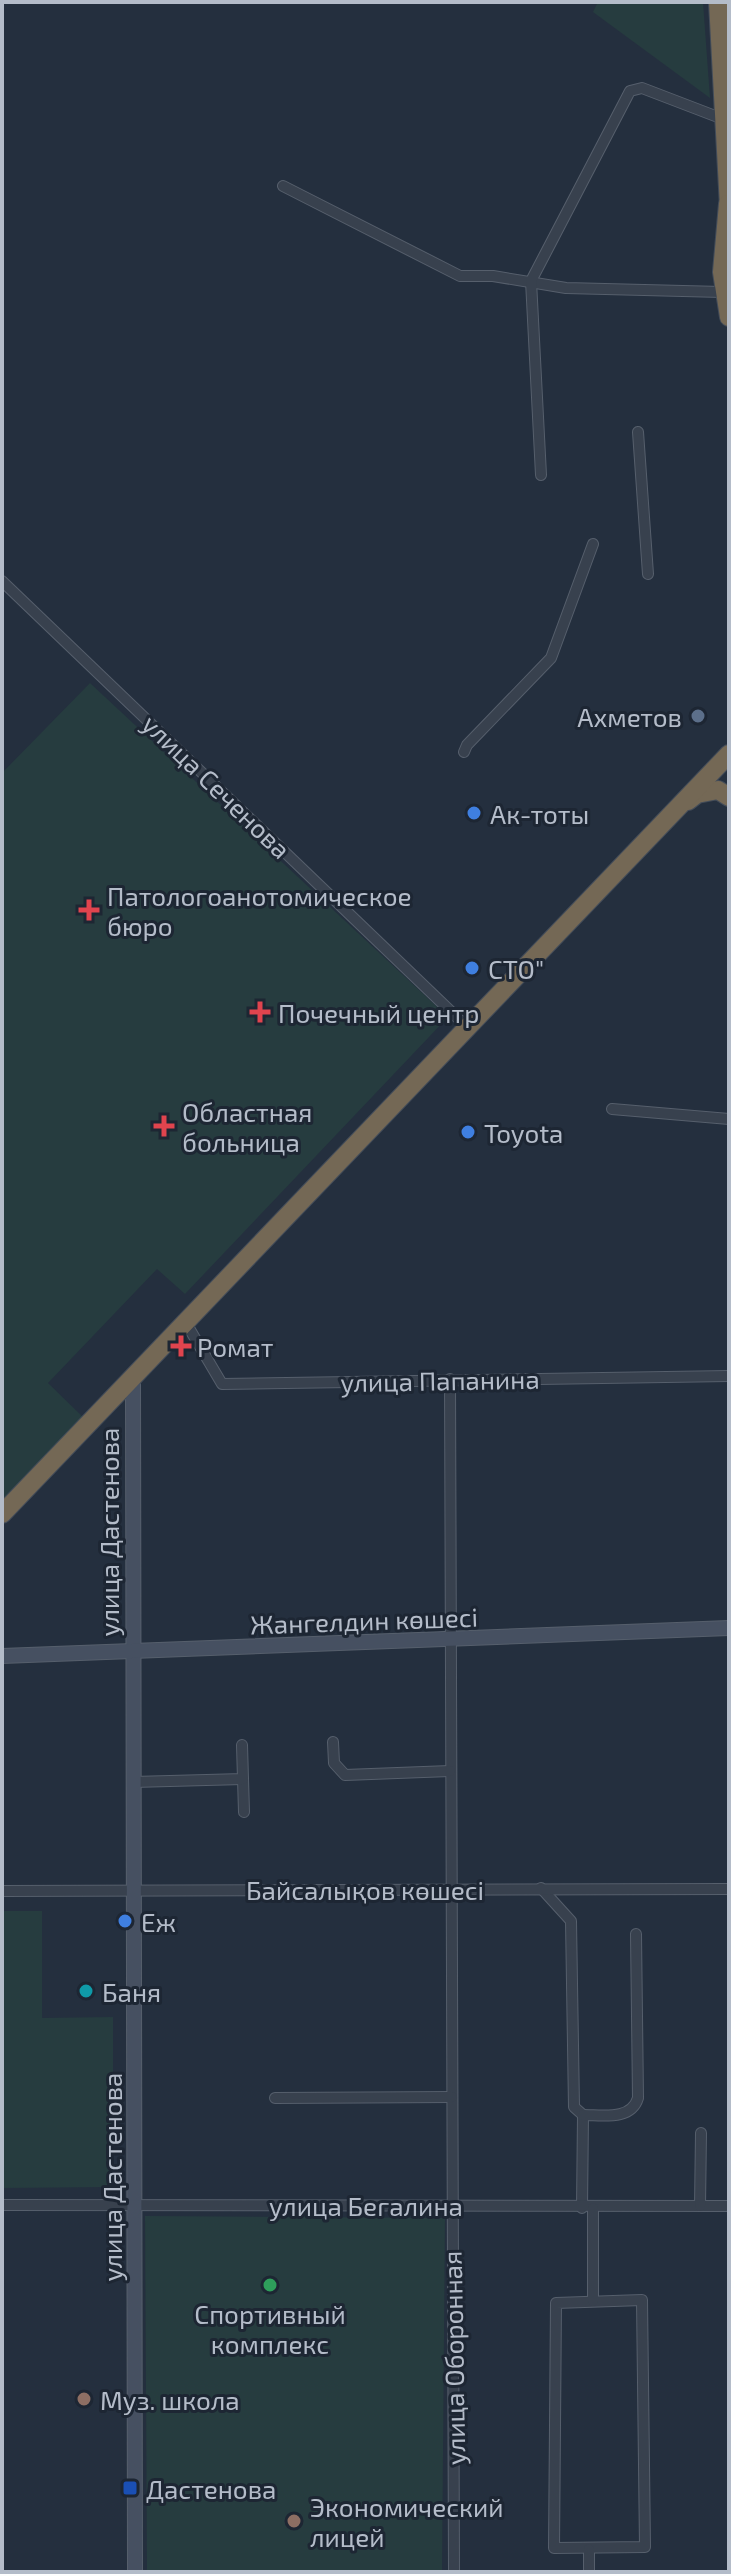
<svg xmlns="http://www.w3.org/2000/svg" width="731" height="2574" font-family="'Exo 2',sans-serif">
<rect width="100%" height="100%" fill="#242f3e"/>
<!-- green -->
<g fill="#263c3f">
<path d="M598,2h105l7,96 -117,-86z"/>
<path d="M90,683l358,334 -263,277 -28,-25 -109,114 39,38 -85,86v-734z"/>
<path d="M2,1911h40v107l71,-1v170l-111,1z"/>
<path d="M145,2216l300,2 -3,354h-295z"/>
</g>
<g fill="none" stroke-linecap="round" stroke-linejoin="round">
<!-- street casing -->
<g stroke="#565f6c" stroke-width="12">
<g id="street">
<path d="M283,186l177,90h33l73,12 156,4"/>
<path d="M638,432l10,142"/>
<path d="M541,475l-10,-194 99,-190 12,-3 81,31"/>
<path d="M2,581l464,445"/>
<path d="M464,752l3,-7 84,-87 42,-114"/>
<path d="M612,1109l117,10"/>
<path d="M186,1323l36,61 507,-8"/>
<path d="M450,1379l4,1193"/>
<path d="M333,1742l1,21 11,12 105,-4"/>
<path d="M243,1779l1,33"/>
<path d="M133,1782l110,-3 -1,-34"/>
<path d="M541,1888l30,33 3,186 9,8 -1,93"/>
<path d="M2,1891l727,-2"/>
<path d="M275,2098l177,-1"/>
<path d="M583,2115c19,0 48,6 55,-17l-2,-164"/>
<path d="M2,2205l727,1"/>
<path d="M700,2206l1,-73"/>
<path d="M642,2300l3,247 -91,1 2,-245z"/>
<path d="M593,2301v-93"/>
<path d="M589,2572v-23"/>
</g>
</g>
<!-- secondary casing -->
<g stroke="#565f6c" stroke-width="16">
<g id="secondary">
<path d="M133,1378l2,1194"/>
<path d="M2,1656l727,-28"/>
</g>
</g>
<!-- highway casing -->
<g stroke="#434c59" stroke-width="20">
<g id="highway">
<path d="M718,2l11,205"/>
<path d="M728,204l-6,68 7,45"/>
<path d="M688,801l9,-7 21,-4 11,7"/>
<path d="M2,1514l727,-760"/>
</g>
</g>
<!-- street -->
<use href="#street" stroke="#38414e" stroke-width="10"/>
<!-- secondary -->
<use href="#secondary" stroke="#465061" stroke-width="14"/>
<!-- highway -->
<use href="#highway" stroke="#746855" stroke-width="18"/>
</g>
<!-- markers -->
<circle fill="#5c6f8a" stroke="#1d2633" stroke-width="3" cx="698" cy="716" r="8"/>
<g fill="#3f7fe0" stroke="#1d2633" stroke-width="3">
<circle cx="474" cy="813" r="8"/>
<circle cx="472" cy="968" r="8"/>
<circle cx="468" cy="1132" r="8"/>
<circle cx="125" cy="1921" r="8"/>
</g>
<g fill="#e0444e" stroke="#1d2633" stroke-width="3">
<path d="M85 898h8v8h8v8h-8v8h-8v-8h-8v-8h8z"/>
<path d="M256 1000h8v8h8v8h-8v8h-8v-8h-8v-8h8z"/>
<path d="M160 1114h8v8h8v8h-8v8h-8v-8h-8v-8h8z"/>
<path d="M177 1334h8v8h8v8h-8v8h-8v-8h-8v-8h8z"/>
</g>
<circle fill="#0f9aa8" stroke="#1d2633" stroke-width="3" cx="86" cy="1991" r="8"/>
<circle fill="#2e9e5b" stroke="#1d2633" stroke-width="3" cx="270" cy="2285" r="8"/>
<g fill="#8d6e63" stroke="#1d2633" stroke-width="3">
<circle cx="84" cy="2399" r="8"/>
<circle cx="294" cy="2521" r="8"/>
</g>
<rect fill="#1a4fb4" stroke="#1d2633" stroke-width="3" x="122" y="2480" width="16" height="16" rx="4"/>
<g text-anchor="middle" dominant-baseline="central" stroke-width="6" stroke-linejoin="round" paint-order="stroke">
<!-- poi labels -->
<g font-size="26" fill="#b4bcc9" stroke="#1d2633" text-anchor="start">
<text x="682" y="716" text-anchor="end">Ахметов</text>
<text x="490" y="813">Ак-тоты</text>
<text x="107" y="895">Патологоанотомическое<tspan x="107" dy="30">бюро</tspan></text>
<text x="488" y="968">СТО"</text>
<text x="278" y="1012">Почечный центр</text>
<text x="182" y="1111">Областная<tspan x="182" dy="30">больница</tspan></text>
<text x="484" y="1132">Toyota</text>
<text x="197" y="1346">Ромат</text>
<text x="141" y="1921">Еж</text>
<text x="102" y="1991">Баня</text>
<text x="270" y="2313" text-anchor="middle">Спортивный<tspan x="270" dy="30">комплекс</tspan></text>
<text x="100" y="2399">Муз. школа</text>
<text x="146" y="2488">Дастенова</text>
<text x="310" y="2506">Экономический<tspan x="310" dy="30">лицей</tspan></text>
</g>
<!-- street labels -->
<g font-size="26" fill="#b4bcc9" stroke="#1d2633">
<text transform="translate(217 786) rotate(44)">улица Сеченова</text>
<text transform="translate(440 1380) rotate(-1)">улица Папанина</text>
<text transform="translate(108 1532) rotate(-90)">улица Дастенова</text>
<text transform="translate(364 1620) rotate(-2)">Жангелдин көшесі</text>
<text x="365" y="1889">Байсалықов көшесі</text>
<text transform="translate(111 2177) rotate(-90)">улица Дастенова</text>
<text x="366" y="2205">улица Бегалина</text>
<text transform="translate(453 2358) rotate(-91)">улица Оборонная</text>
</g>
</g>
<!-- border -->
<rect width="731" height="2574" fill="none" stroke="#b4bcc9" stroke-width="8"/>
</svg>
